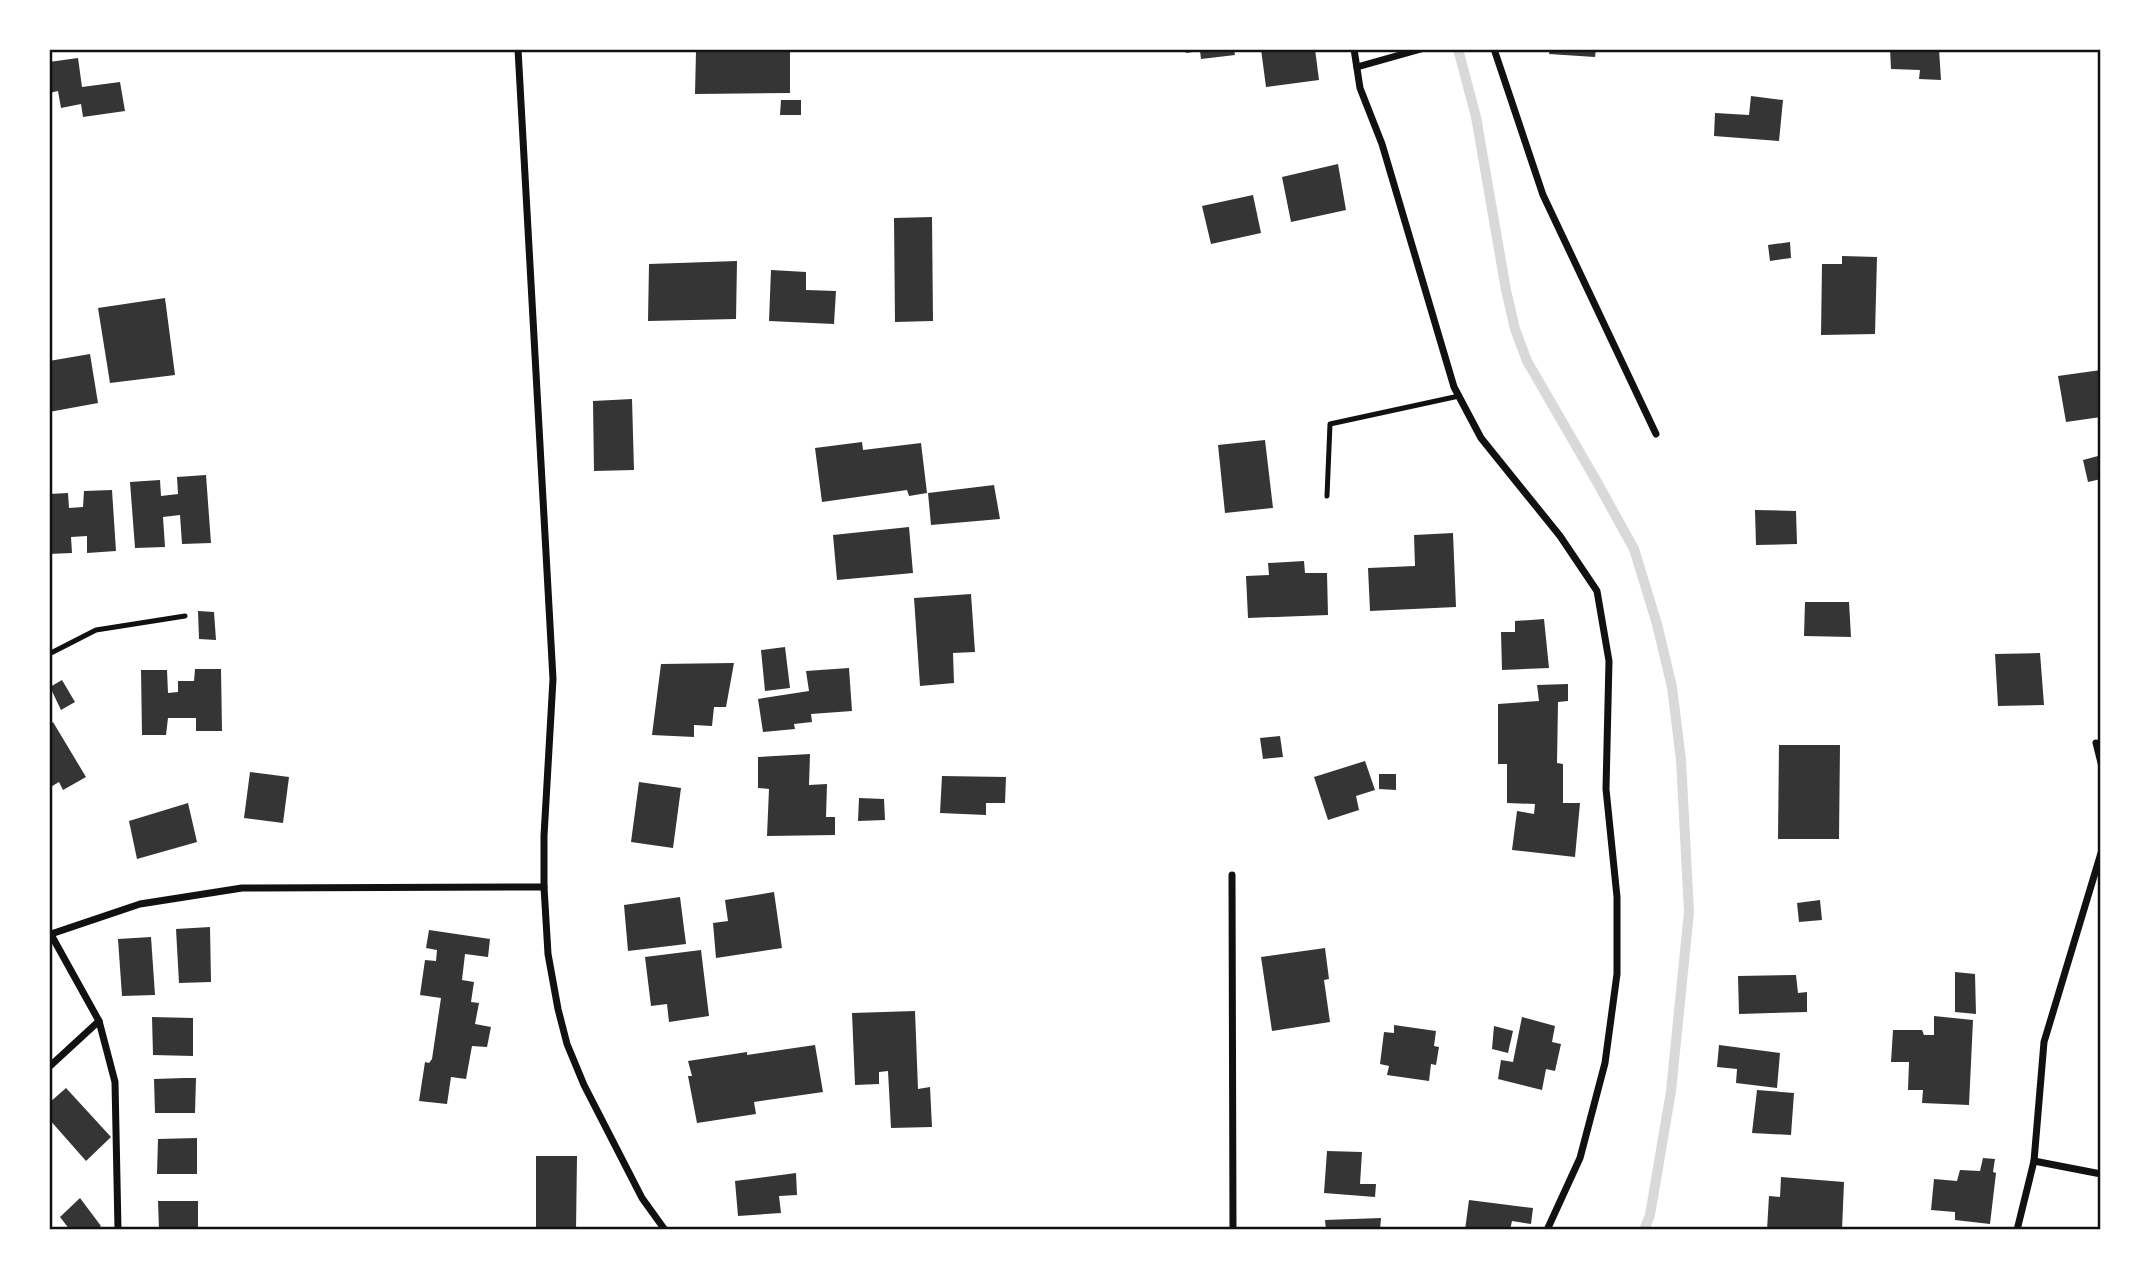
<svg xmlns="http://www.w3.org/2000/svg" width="2150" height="1279" font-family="'Open Sans',sans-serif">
<rect width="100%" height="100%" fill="#fff"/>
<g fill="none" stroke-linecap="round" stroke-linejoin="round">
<!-- stream -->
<path stroke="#d9d9d9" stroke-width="10" d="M1458,49l18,68 30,173 9,39 12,32 70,121 37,67 23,75 15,63 9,73 8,152 -18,179 -21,124 -6,15"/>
</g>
<!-- building -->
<g fill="#353535">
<path d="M1185,49h49l1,6 -34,4 -1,-8 -14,2z"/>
<path d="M1261,49h54l4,31 -53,7z"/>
<path d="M1550,49h46l-1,8 -46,-3z"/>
<path d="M1890,49h49l2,31 -22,-1 1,-9 -29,-1z"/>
<path d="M790,50v43l-95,1 1,-43z"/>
<path d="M78,58l4,29 38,-5 5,29 -42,6 -2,-13 -20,4 -3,-17 -9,2v-31z"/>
<path d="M1751,96l32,4 -4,41 -65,-5 1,-23 34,2z"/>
<path d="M781,100h20v15h-21z"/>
<path d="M1338,164l8,46 -55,12 -9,-45z"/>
<path d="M1253,195l8,38 -50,11 -9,-38z"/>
<path d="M932,217l1,104 -38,1 -1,-104z"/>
<path d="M1790,242l1,16 -21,3 -2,-16z"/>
<path d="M1842,256l35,1 -2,77 -54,1 1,-71h20z"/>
<path d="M737,261l-1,58 -88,2 1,-57z"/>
<path d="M771,270l35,2v18l30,1 -2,33 -65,-3z"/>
<path d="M165,298l10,77 -65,8 -12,-75z"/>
<path d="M90,354l8,49 -49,9v-51z"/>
<path d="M2101,370v47l-35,5 -8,-46z"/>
<path d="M632,399l2,71 -40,1 -1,-70z"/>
<path d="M1265,440l8,68 -48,5 -7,-68z"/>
<path d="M862,442l1,8 58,-7 6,50 -18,3 -2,-6 -85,12 -7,-54z"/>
<path d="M2098,456l3,11v12l-13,3 -5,-22z"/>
<path d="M206,475l5,68 -29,1 -2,-29 -17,2 2,30 -30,1 -5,-66 30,-2 1,16 17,-2 -1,-17z"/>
<path d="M994,485l6,34 -69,6 -3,-32z"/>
<path d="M112,490l4,61 -29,2v-17l-16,1 1,16 -23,1v-60l19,-1 1,15 14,-1 1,-16z"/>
<path d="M1755,510l41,1 1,33 -41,1z"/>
<path d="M909,527l4,46 -76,7 -4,-45z"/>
<path d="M1453,533l3,74 -86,4 -2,-43 47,-2 -1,-31z"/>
<path d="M1304,561l1,12h22l1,42 -80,3 -2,-42 23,-1 -1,-12z"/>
<path d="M971,594l4,58 -22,1 1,30 -34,3 -6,-88z"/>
<path d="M1805,602h44l2,35 -47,-1z"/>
<path d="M198,611l16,1 2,28 -17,-1z"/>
<path d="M1544,619l5,49 -47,2 -1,-38h14v-11z"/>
<path d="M785,647l5,41 -25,3 -4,-41z"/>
<path d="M2040,653l4,52 -46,1 -3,-52z"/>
<path d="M734,663l-8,44h-12l-2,19 -18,-1v12l-42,-2 9,-71z"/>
<path d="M849,668l3,43 -41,3 1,8 -18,2 1,5 -32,3 -5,-33 51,-8 -3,-20z"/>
<path d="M195,669h26l1,62h-26v-13h-28l-2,17h-24l-1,-65h26l1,23 10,-1v-11h16z"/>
<path d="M62,680l13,22 -14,8 -11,-23z"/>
<path d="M1568,684v17l-10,1 -1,61 6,1v39h17l-5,54 -63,-7 5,-39 17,3 1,-10 -28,-1v-39h-9v-60l41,-3 -2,-16z"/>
<path d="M53,722l33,55 -23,13 -4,-8 -10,6v-63z"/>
<path d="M1280,736l3,21 -20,2 -3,-21z"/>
<path d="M1779,745h61l-1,94h-61z"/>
<path d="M810,754l-1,31 18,-1 -1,33h9v18l-68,1 2,-47 -11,-1v-31z"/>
<path d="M1365,761l10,29 -19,6 3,14 -31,10 -14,-43z"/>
<path d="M250,772l39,5 -6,46 -39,-5z"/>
<path d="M1379,774h17v16l-17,-1z"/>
<path d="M942,776l64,1 -1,26h-19v12l-46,-2z"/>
<path d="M639,782l42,6 -8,60 -42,-6z"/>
<path d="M859,798l25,1 1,21 -27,1z"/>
<path d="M188,803l9,39 -60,17 -8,-38z"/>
<path d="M774,892l8,56 -66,10 -3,-35 15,-2 -3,-21z"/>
<path d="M680,897l6,47 -58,7 -4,-46z"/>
<path d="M1820,900l2,20 -23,2 -2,-19z"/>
<path d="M210,927l1,55 -32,1 -3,-54z"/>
<path d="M429,930l61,9 -2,18 -23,-3 -3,26 12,2 -3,20 8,1 -4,21 16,3 -4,20 -15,-1 -6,33 -15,-2 -4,27 -28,-3 6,-39 4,1 3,-4 9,-61 -21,-3 5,-35 11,1 1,-11 -11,-2z"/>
<path d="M151,937l4,58 -33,1 -4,-57z"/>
<path d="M1325,948l4,31 -5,1 6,42 -58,9 -11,-74z"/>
<path d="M701,950l8,66 -40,6 -2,-18 -16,2 -6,-49z"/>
<path d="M1955,972l20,2 1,40 -21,-2z"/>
<path d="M1796,975l2,18 9,-1v20l-68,2 -1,-38z"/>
<path d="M915,1011l3,78 12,-2 2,40 -41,1 -3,-57 -9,1v12l-24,1 -3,-72z"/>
<path d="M1934,1016l39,4 -4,85 -47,-2 1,-13h-15l1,-28h-18l2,-32h29l2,5h10z"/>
<path d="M152,1017l41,1v38l-40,-1z"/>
<path d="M1522,1017l33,9 -3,16 9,2 -6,27 -9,-2 -4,21 -44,-11 3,-19 12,2z"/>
<path d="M1394,1025l42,6 -2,15 5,1 -3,18 -5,-1 -2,17 -42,-6 2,-9 -9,-2 4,-32 10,1z"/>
<path d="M1494,1026l19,5 -5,22 -16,-4z"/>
<path d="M815,1045l8,47 -69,10 2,12 -59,9 -9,-47h4l-4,-15 59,-9v3z"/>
<path d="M1719,1045l61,8 -3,35 -41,-5 1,-14 -20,-2z"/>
<path d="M184,1078h12l-1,35h-40l-1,-34z"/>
<path d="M66,1088l45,49 -25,24 -37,-42v-16z"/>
<path d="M1757,1090l37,3 -3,42 -39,-2z"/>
<path d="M197,1138v36h-40l1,-35z"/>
<path d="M1327,1151l35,1 -2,32h16l-1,13 -51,-4z"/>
<path d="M536,1156h41l-1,74h-40z"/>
<path d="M1983,1158l12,1 -2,13 3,1 -6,51 -35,-4v-8l-24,-2 3,-31 23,2 3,-11 20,1z"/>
<path d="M796,1173l1,22 -18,1 2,17 -43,3 -3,-35z"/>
<path d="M1781,1177l63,5 -2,48h-75l2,-34 11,1z"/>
<path d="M80,1198l21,28 -5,4h-26l-10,-13z"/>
<path d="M1469,1200l64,8 -2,16 -19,-3 -2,9h-45z"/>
<path d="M158,1201h40v29h-39z"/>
<path d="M1381,1218l-1,12h-54l-1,-10z"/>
</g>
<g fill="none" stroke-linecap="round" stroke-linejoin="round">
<!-- service -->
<g stroke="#111" stroke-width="5">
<path d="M1327,496l3,-72 129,-28"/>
<path d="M49,654l47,-24 89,-14"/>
</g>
<!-- minor -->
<g stroke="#111" stroke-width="7">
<path d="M518,49l35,630 -9,157v51l4,67 10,55 9,35 17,41 58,113 23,32"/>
<path d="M1354,49l6,39 22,56 72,243 27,51 79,98 37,55 12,70 -3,128 11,108v77l-12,89 -25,95 -33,72"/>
<path d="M1494,49l49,146 113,239"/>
<path d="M1357,67l64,-18"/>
<path d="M2096,743l5,20"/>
<path d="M1232,875l1,355"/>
<path d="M49,931l50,90 16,61 3,148"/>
<path d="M51,934l89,-30 102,-16 302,-1"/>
<path d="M49,1067l50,-46"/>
<path d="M2034,1161l67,13"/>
<path d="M2017,1230l17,-69 10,-119 57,-189"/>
</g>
</g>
<!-- border -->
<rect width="2150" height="1279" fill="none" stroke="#ffffff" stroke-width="102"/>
<rect x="51" y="51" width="2048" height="1177" fill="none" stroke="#111" stroke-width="2.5"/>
</svg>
